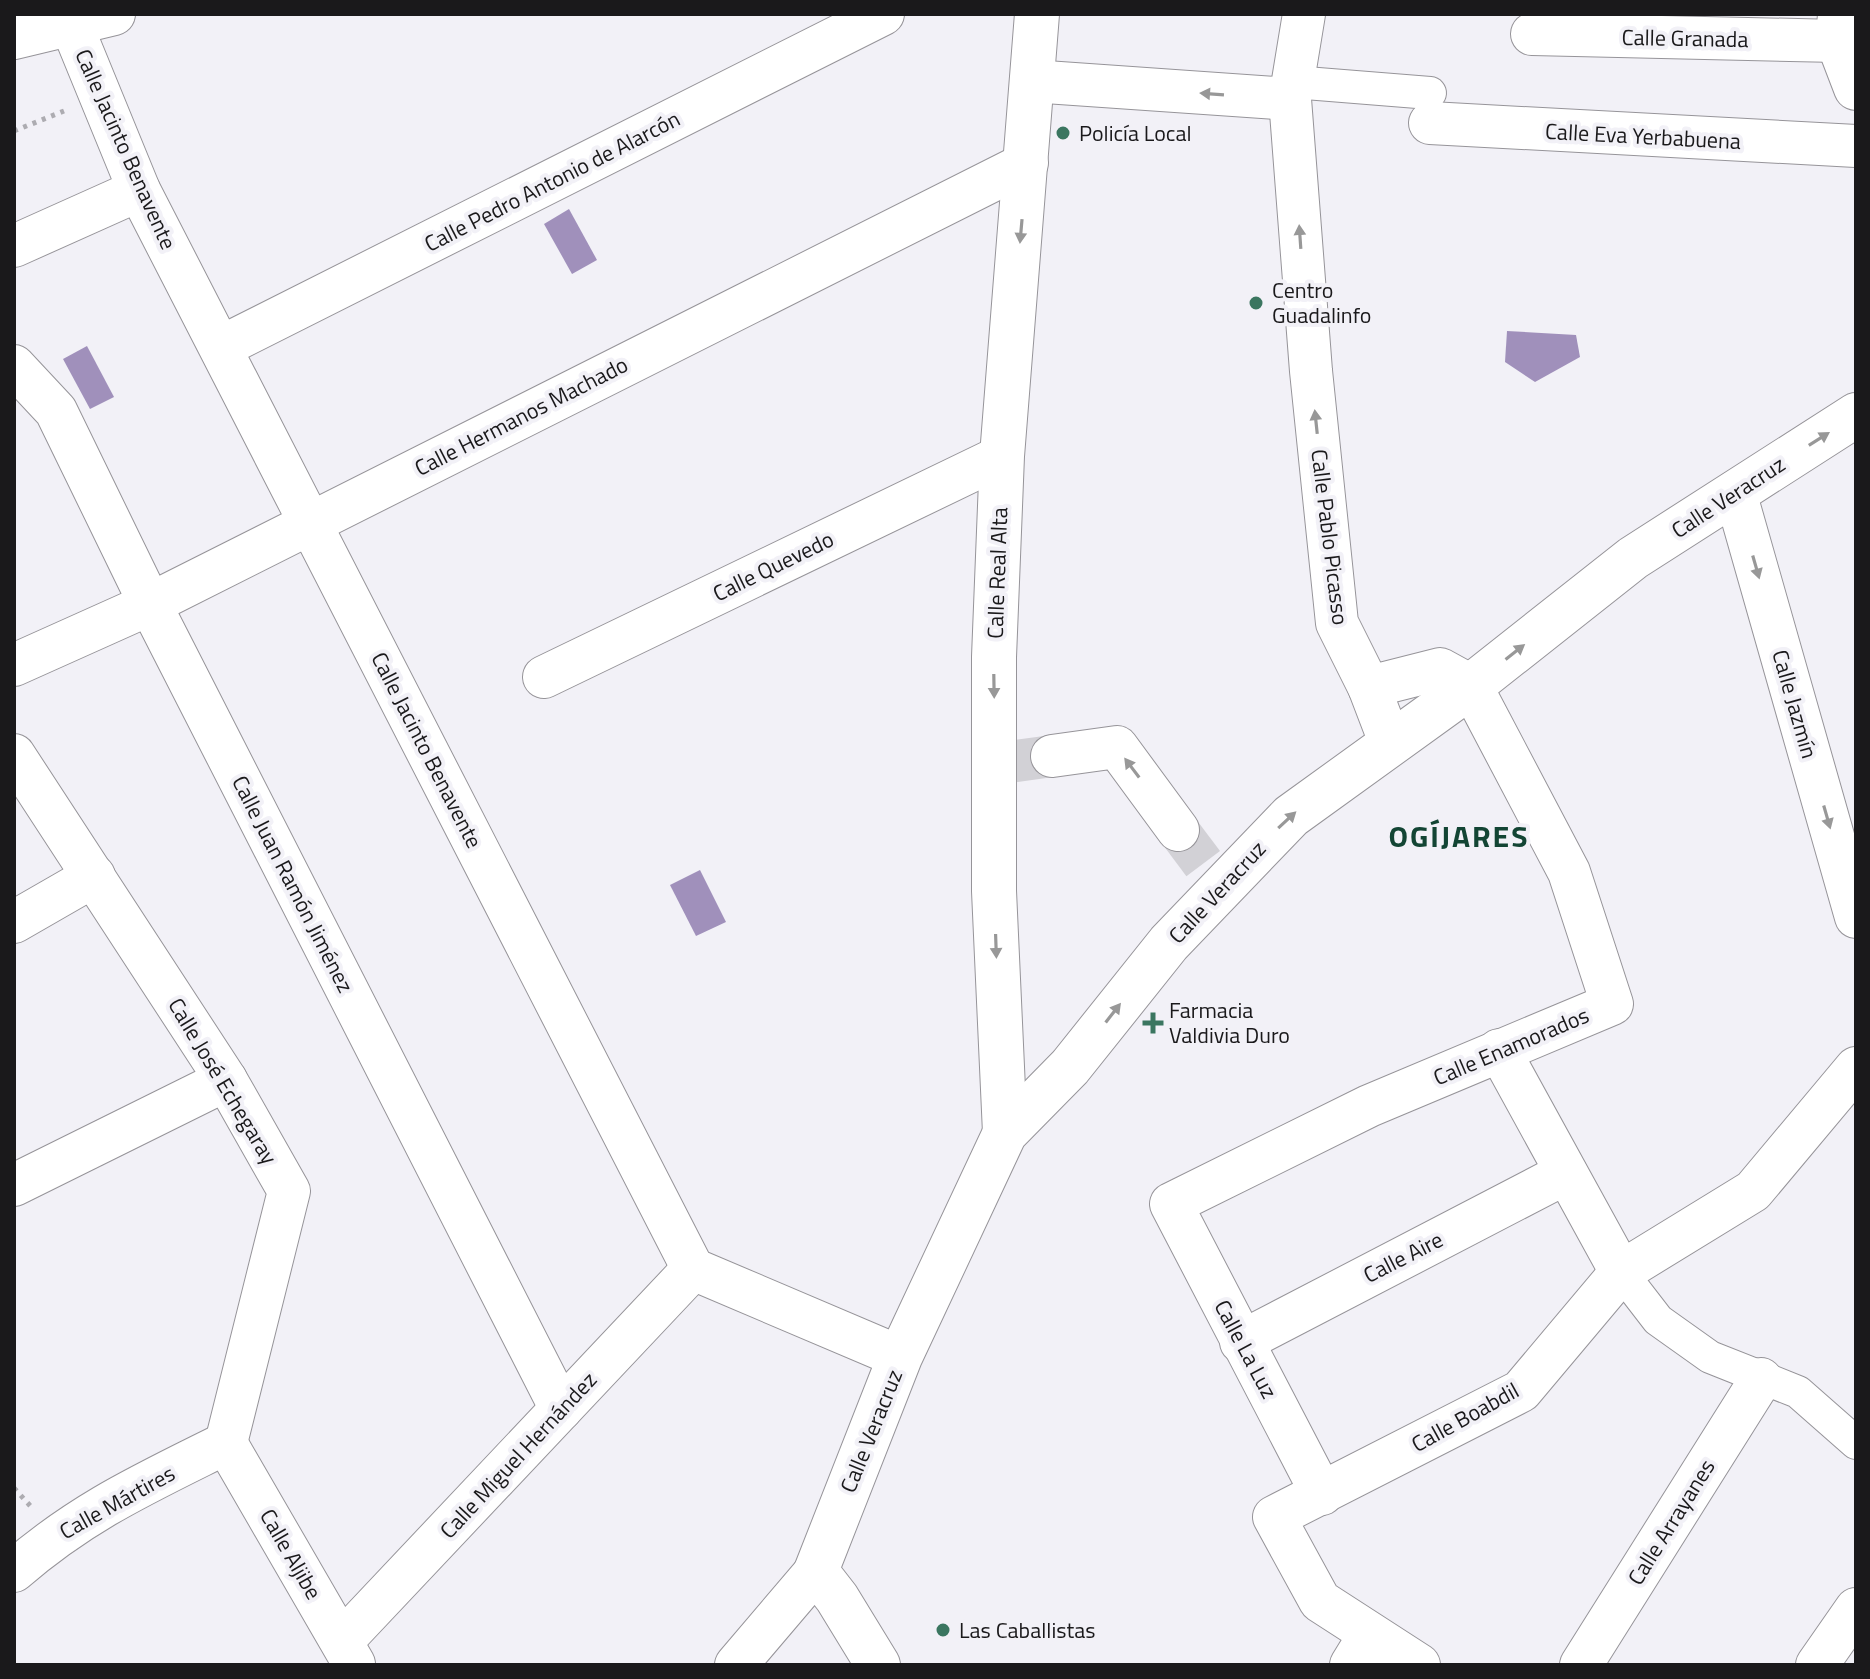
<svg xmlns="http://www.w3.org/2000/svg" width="1870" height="1679" font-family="'Titillium Web',sans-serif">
<rect width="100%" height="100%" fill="#f2f1f7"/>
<!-- water -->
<g fill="#a090bb">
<path d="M569,209l28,51 -25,14 -28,-50z"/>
<path d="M1507,331l69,4 4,22 -45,25 -30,-20z"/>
<path d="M87,346l27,51 -24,12 -27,-50z"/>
<path d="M700,870l26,52 -30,14 -26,-51z"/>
</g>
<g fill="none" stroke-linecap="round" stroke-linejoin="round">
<!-- minor-tunnel -->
<g stroke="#d2d1d6" stroke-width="42" stroke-dasharray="42 21" stroke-linecap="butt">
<path d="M1009,762l43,-6"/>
<path d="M1178,830l27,36"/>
</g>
<!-- pedestrian casing -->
<g stroke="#969499" stroke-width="34">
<g id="pedestrian">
<path d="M1293,82l137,11"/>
<path d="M1621,1272l37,48 52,37 88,35 58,51"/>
</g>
</g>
<!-- minor casing -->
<g stroke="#969499" stroke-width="44">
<g id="minor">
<path d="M1304,14l-14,85 21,272 26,252 32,64 21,55"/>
<path d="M71,24l68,166 554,1079 207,88"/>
<path d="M1532,34l306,7"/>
<path d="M14,38l100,-24"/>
<path d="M1031,81l259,18"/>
<path d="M1430,123l426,23"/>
<path d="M14,246l125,-56"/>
<path d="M221,347l662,-333"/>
<path d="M14,366l42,45 94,193 411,805"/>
<path d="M1735,492l121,425"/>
<path d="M14,665l136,-61 877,-441"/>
<path d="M544,677l458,-221"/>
<path d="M14,755l212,325 63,111 -63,252"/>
<path d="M1052,756l65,-9 61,83"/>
<path d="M14,922l80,-46"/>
<path d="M1499,1050l122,222"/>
<path d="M14,1185l212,-105"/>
<path d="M1241,1342l325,-169"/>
<path d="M226,1443l128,221"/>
<path d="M1322,1494l-151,-290 198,-98 243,-102 -43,-132 -98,-186 -31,-17 -71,18"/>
<path d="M14,1571c69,-60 132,-88 212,-128"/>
<path d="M342,1641l351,-372"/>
<path d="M736,1665l80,-94"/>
<path d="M1351,1665l19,-31"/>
<path d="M1419,1665l-99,-64 -46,-84 247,-126 100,-119 132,-81 103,-123"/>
<path d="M1581,1665l180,-286"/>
<path d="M1817,1665l39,-56"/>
</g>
</g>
<!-- tertiary casing -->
<g stroke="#969499" stroke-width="46">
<g id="tertiary">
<path d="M1840,14l-2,27 18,47"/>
<path d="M1005,1133l-11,-242v-234l8,-201 35,-442"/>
<path d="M878,1665l-41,-67 -21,-27 84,-214 105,-224 65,-66 99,-124 122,-127 180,-130 162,-128 223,-143"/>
</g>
</g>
<!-- path -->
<g stroke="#adacb1" stroke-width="5" stroke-dasharray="4 6" stroke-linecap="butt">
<path d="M14,131l50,-20"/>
<path d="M14,1488l20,22"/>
</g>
<!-- pedestrian -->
<use href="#pedestrian" stroke="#fff" stroke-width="32"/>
<!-- minor -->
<use href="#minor" stroke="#fff" stroke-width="42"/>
<!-- tertiary -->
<use href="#tertiary" stroke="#fff" stroke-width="44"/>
</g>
<!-- one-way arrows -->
<defs><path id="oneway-solid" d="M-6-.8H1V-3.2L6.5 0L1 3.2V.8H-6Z" transform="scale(2)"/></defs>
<g fill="#989898">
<use href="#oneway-solid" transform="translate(1212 94) rotate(-176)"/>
<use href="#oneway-solid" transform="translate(1021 231) rotate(95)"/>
<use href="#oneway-solid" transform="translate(1300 237) rotate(-94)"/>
<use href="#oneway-solid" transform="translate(1316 422) rotate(-96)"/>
<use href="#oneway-solid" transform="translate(1819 439) rotate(-32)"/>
<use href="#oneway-solid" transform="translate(1756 567) rotate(74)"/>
<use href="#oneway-solid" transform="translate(1515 652) rotate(-38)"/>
<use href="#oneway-solid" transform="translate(994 686) rotate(89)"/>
<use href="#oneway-solid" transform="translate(1132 768) rotate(-127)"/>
<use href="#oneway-solid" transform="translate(1827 817) rotate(74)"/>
<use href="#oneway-solid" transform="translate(1287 820) rotate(-43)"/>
<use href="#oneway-solid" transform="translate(996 946) rotate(88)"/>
<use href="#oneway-solid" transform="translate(1113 1013) rotate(-52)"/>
</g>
<!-- markers -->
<g fill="#3b7660" stroke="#f2f1f7" stroke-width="3">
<circle cx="1063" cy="133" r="8"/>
<circle cx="1256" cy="303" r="8"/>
<path d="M1149 1011h8v8h8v8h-8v8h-8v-8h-8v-8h8z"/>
<circle cx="943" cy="1630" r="8"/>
</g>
<g text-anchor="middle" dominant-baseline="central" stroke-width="8" stroke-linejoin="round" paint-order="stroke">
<!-- street labels -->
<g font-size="22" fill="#1a191b" stroke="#f2f1f7">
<text transform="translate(1685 38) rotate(1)">Calle Granada</text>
<text transform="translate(1643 136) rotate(3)">Calle Eva Yerbabuena</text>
<text transform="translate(126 149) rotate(66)">Calle Jacinto Benavente</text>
<text transform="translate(552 181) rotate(-27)">Calle Pedro Antonio de Alarcón</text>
<text transform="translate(521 416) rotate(-27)">Calle Hermanos Machado</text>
<text transform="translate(1728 497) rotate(-33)">Calle Veracruz</text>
<text transform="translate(1330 537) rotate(83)">Calle Pablo Picasso</text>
<text transform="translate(773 566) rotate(-26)">Calle Quevedo</text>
<text transform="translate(997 573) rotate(-88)">Calle Real Alta</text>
<text transform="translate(1795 704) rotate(74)">Calle Jazmín</text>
<text transform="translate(427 750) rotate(63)">Calle Jacinto Benavente</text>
<text transform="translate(293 884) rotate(63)">Calle Juan Ramón Jiménez</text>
<text transform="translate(1217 892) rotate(-47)">Calle Veracruz</text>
<text transform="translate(1511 1046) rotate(-23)">Calle Enamorados</text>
<text transform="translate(223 1081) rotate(59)">Calle José Echegaray</text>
<text transform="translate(1403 1257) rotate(-27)">Calle Aire</text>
<text transform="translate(1246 1349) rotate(62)">Calle La Luz</text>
<text transform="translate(1465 1417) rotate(-29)">Calle Boabdil</text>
<text transform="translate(871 1431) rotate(-68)">Calle Veracruz</text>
<text transform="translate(518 1455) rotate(-47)">Calle Miguel Hernández</text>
<text transform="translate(117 1502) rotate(-29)">Calle Mártires</text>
<text transform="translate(1671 1522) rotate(-58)">Calle Arrayanes</text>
<text transform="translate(291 1554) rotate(60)">Calle Aljibe</text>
</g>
<!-- poi labels -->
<g font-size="22" fill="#1a191b" stroke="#f2f1f7" text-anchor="start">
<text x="1079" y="133">Policía Local</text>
<text x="1272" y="290">Centro<tspan x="1272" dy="25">Guadalinfo</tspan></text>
<text x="1169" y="1010">Farmacia<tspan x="1169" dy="25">Valdivia Duro</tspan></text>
<text x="959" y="1630">Las Caballistas</text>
</g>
<!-- district labels -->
<g font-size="30" font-weight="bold" letter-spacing="2" fill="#134534" stroke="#f2f1f7">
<text x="1459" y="836">OGÍJARES</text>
</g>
</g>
<!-- border -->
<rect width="1870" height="1679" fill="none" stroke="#1a191b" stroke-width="32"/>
</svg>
